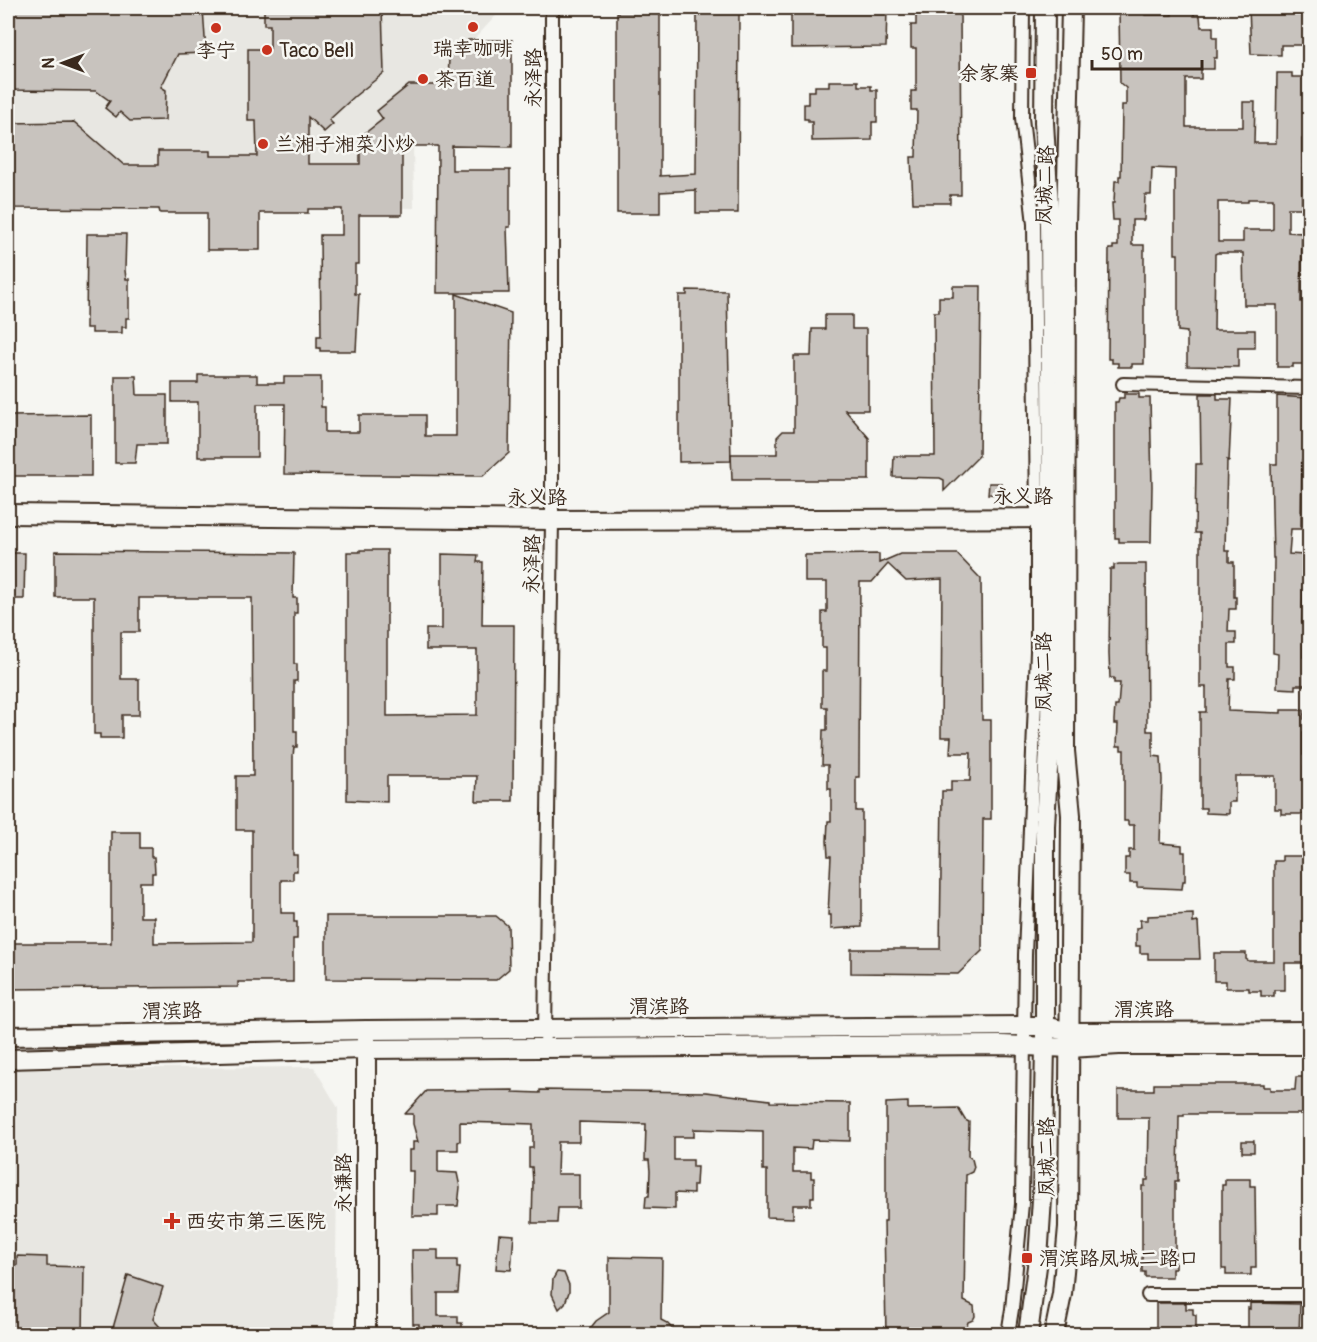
<svg xmlns="http://www.w3.org/2000/svg" width="1317" height="1342" font-family="Pangolin,'LXGW WenKai TC',sans-serif">
<rect width="100%" height="100%" fill="#f6f6f2"/>
<filter id="ink" filterUnits="userSpaceOnUse"><feTurbulence type="fractalNoise" baseFrequency=".0167" numOctaves="2"/><feDisplacementMap in="SourceGraphic" scale="12" xChannelSelector="R" yChannelSelector="G"/><feConvolveMatrix kernelMatrix="1 2 1 2 8 2 1 2 1" color-interpolation-filters="sRGB"/></filter>
<g filter="url(#ink)">
<!-- built -->
<g fill="#e8e7e2">
<path d="M8,8h495l-57,62v72l-33,-2 1,68 -406,-6z"/>
<path d="M314,1067l24,41 -3,226h-327v-265z"/>
</g>
<!-- building -->
<g fill="#c8c3be" stroke="#3b2a1e" stroke-width="1.5" fill-rule="evenodd">
<path d="M8,8h195l3,45 -28,1 -17,33 5,3 -1,30 -35,1 -10,-9 -4,5 -11,-9 5,-7 -14,-10 -88,-1z"/>
<path d="M264,8h118l2,65 -29,23 -26,24 4,4 -9,8 -16,-15v47h52v-27l23,-18 -6,-8 32,-26h39l1,-28 7,-7 12,-1v-9h44v107l-60,-1v24h58v57h-3l2,66h-72l1,-147h-36v69h-43v49h-4v30h4l-3,57h-36v-3h-3v-12h4l-1,-101h22v-26h-34v4h-48v37h-53v-37h-47l-1,-4 -151,-1v-85l66,-1 50,43h34v-14h52v5h47l-1,-35h-8v-72h22v-24h-6z"/>
<path d="M791,8h96l-1,39 -95,1z"/>
<path d="M916,8h44l1,187h-11v8h-37l-2,-46h5l1,-47h-6v-19h5v-43h-5v-23h5z"/>
<path d="M1119,8h26v7h27v-3h22v4h6l1,11h12v10h4v21h-3v11h-13v10h-15v48h57v-25h12l-1,41h22l1,-70h15v4h15v62h-5v69h-14v24l14,1 -1,69h5l-1,62h-12v3h-16v-62h-33l-1,-52h-26l-2,1 -1,76h41v18h-17v19l-51,-1v-34l-9,-1v-77h-3v-85l-23,-1 -1,27h-6l-1,25h-12v25h12v119h-12v3h-14v-4h-6v-4h-4l1,-110h4v-3h5v-26h-5l-1,-17h2l1,-22h4v-5h2l1,-71h4v-17l-6,-5zM1248,199h25v30l-2,1h-28v12h-25v-40h30z"/>
<path d="M1249,8h59v37h-27v10l-30,-1z"/>
<path d="M617,12h43v164l36,-2 1,-162h42l-1,201h-42v-23l-36,2v21h-43z"/>
<path d="M829,81h29v5h13v4h6v32h-5v18l-60,1v-19h-4v-3h-4v-15h4v-13h7v-5h14z"/>
<path d="M87,234h39l-1,36 1,9h3v39h-3v9h-4v6h-30v-5h-6z"/>
<path d="M953,286h28l-2,170 -35,35v-11l-4,-2 -47,-1 1,-21h41l-1,-144h5v-15h14z"/>
<path d="M687,290l40,1 4,170 -52,1v-167h8z"/>
<path d="M456,294l55,19 -2,140 -26,23 -199,-2 1,-70h-28v53h-59v-55h-26v-19h26v-8h59v8h27v-6h37v30h4v25h34v-17h66v21h31z"/>
<path d="M825,315h27v14h14v27h2v54h-23l24,28v42h-137l-1,-26h46v-17l6,-6h11v-75h17l1,-27h13z"/>
<path d="M115,376h21l1,19h30v49h-30l-2,19h-20z"/>
<path d="M1124,394h15v4h11l2,88 -1,56h-32v-4h-4v-136h3l1,-4h5z"/>
<path d="M1200,394h17v5h15l-3,62 -2,-1 -2,91h4v11h5v35h2v12h-7l-1,23h8v12h-7v23h6v12h-6l-1,32 53,2v-3h23v9h6v13h-7v23h7v11h-6v23h6v13h-4v12h-25v-5h-6v-33h-40v26h-6v12l-23,-1v-5h-6v-96h6v-25h-6v-154h-5l1,-69h5z"/>
<path d="M1277,396l30,2v62h-5l-1,69h-10l-2,25 15,1 -2,68h2l-1,34h5l-1,28h-12v4l-18,-1 1,-34 -5,-1 1,-95h-1l-2,-94h6z"/>
<path d="M91,415v61h-83v-60z"/>
<path d="M989,483h12v12l-13,-1z"/>
<path d="M360,550h27v166l90,-1v-65h-51v-21h16v-75l36,1 -1,7h6l-1,63h32l-1,176h-37l1,-25h-90v26l-40,-2v-248h13z"/>
<path d="M55,551l239,2 -1,45h4v15h-3v51h3v17h-3v50h3v16h-3l-1,10v98h4v16h-4v9h-12v33h13v9h3v17h-4v43h-55v5l-230,2v-46h103v-111h29v16h11v9h3l1,16h-3v9h-12v35h14v26l98,-1v-112h-16v-54h17l-1,-178h-113v34h-18v47h18v36h-17v23h-22v-4h-6v-137h-39z"/>
<path d="M8,553h17l-1,46h-16z"/>
<path d="M879,554v9l21,-9h57l24,25 1,141h9v99h-8l-1,132 -24,23 -107,-1v-24h89l2,-158h9v-10h19l1,-28h-21l1,-16h-10l1,-158 -36,2 -18,-17 -16,18h-12l-1,195h-3v34h6v116l-31,2v-14h-3l3,-59h-3l-1,-15 1,-20h3v-32h-3v-24h-6l1,-35h4v-23h-5v-36h4v-23h-4v-36h5v-30h-22v-27z"/>
<path d="M1119,564h27l1,167h6v25l8,1 1,23 -2,63 22,2v7h3v29h-2l-1,8 -45,-2v-4h-7v-8h-5v-17h4v-8h5v-25h-6v-4h-4v-71h-3v-4h-4l1,-22h-4v-4l1,-14h3l2,-23h-6v-5h-4l-1,-24 1,-85h4v-4z"/>
<path d="M1282,856h22v12h6v47h-4v23h4v12h-3v13h-22v27h-11v6h-13v-5h-12v-3h-23v-7h-12v-28h32v6l3,2h25v-100h8z"/>
<path d="M1193,914v9l5,-1 2,37h-52v-6h-8v-7h-4v-18l5,-1 -1,-7h8v-4z"/>
<path d="M326,916h170l12,10 1,43 -13,11 -170,-1z"/>
<path d="M1296,1077h14v37h-126v2h-5l-1,65h-3v88h-3v8h-27v-5h-3v-86h3v-6h3l1,-62h-31v-28h36v-6h109v3h7v3h25z"/>
<path d="M513,1090v2l27,1v-3l166,2 64,8v2l80,1v38l-38,-1 -1,9 -18,-1v24h18v6h3v19h-3v8h-18v13l-26,-1v-47h-4v-39l-69,-2v8h-20v23h19v7h4l-1,18h-3v9l-18,-1v16l-30,-1 1,-12h3l1,-25 -1,-11h-4l1,-36 -67,-2v20h-21l-1,32h22v34h-21l-1,15h-25l1,-40 -1,-16h-3v-19h4v-24l-73,-2v19l-2,1v8h-20v22l19,1 3,14 -2,19h-20v10h-26l1,-45h-4v-21h4v-8h5l-5,-18v-10h-8l21,-23z"/>
<path d="M908,1102v7l50,-1 7,12 4,2 -1,34 4,3 2,8 -2,5 -6,3 -2,126 10,5 1,10 -2,4 -5,2 -4,13h-78l-2,-114h2v-118z"/>
<rect x="1242" y="1141" width="12" height="11"/>
<path d="M1225,1179h25v7h5l1,82h-5v7h-25v-6h-4v-84h3z"/>
<path d="M499,1234l15,1 -3,35 -15,-1z"/>
<path d="M412,1250h26v10h19v8h3l-2,25h-20v23h20v7h4v12h-43v-11h-6z"/>
<path d="M17,1256l30,1v9l37,1 -1,68h-75v-69l9,-1z"/>
<path d="M609,1257l53,1 -1,62 6,3 11,12h-93l11,-14 13,-9z"/>
<path d="M557,1272l7,1 5,12v7l-4,11 -6,6 -7,-15 1,-15z"/>
<path d="M128,1275l35,12 -10,32 14,16h-56z"/>
<path d="M1156,1303h30v6h7v5l3,1v19l-40,1z"/>
<path d="M1250,1303l50,1 -1,31h-48v-5h-3v-22l2,1z"/>
</g>
<g fill="none" stroke-linecap="round" stroke-linejoin="round">
<!-- street casing -->
<g stroke="#3b2a1e" stroke-width="16">
<g id="street">
<path d="M1123,384l187,4"/>
<path d="M545,1035l7,-515v-512"/>
<path d="M1148,1295h162"/>
<path d="M1008,1334l4,-25 10,-105 3,-249 12,-304v-132l-3,-295 -12,-106 1,-110"/>
</g>
</g>
<!-- secondary casing -->
<g stroke="#3b2a1e" stroke-width="22">
<g id="secondary">
<path d="M8,514l544,6 512,-2"/>
<path d="M8,1036l358,-6 659,-4h20l25,6 240,-1"/>
<path d="M366,1036v298"/>
<path d="M8,1059l357,-10 637,-4 68,3 49,-3h191"/>
<path d="M1028,1334l10,-75 4,-60 3,-153v-220l5,-95 2,-212 -2,-294 -6,-103 1,-114"/>
<path d="M1054,1334l8,-40 6,-67 3,-412 -6,-64 1,-525 5,-218"/>
</g>
</g>
<!-- street -->
<use href="#street" stroke="#f6f6f2" stroke-width="12"/>
<!-- secondary -->
<use href="#secondary" stroke="#f6f6f2" stroke-width="18"/>
</g>
</g>
<!-- markers -->
<g fill="#c8321e" stroke="#f6f6f2" stroke-width="2">
<circle cx="473" cy="27" r="6"/>
<circle cx="216" cy="28" r="6"/>
<circle cx="267" cy="50" r="6"/>
<rect x="1025" y="67" width="12" height="12" rx="3"/>
<circle cx="423" cy="79" r="6"/>
<circle cx="263" cy="144" r="6"/>
<path d="M169 1212h6v6h6v6h-6v6h-6v-6h-6v-6h6z"/>
<rect x="1021" y="1252" width="12" height="12" rx="3"/>
</g>
<g text-anchor="middle" dominant-baseline="central" stroke-width="5" stroke-linejoin="round" paint-order="stroke">
<!-- poi labels -->
<g font-size="20" fill="#3b2a1e" stroke="#f6f6f2" text-anchor="start">
<text x="473" y="48" text-anchor="middle">瑞幸咖啡</text>
<text x="216" y="50" text-anchor="middle">李宁</text>
<text x="279" y="50">Taco Bell</text>
<text x="1019" y="73" text-anchor="end">余家寨</text>
<text x="435" y="79">茶百道</text>
<text x="275" y="144">兰湘子湘菜小炒</text>
<text x="186" y="1221">西安市第三医院</text>
<text x="1039" y="1258">渭滨路凤城二路口</text>
</g>
<!-- street labels -->
<g font-size="20" fill="#3b2a1e" stroke="#f6f6f2">
<text transform="translate(533 78) rotate(-90)">永泽路</text>
<text transform="translate(1045 185) rotate(-88)">凤城二路</text>
<text x="1023" y="496">永义路</text>
<text x="537" y="497">永义路</text>
<text transform="translate(532 564) rotate(-89)">永泽路</text>
<text transform="translate(1043 672) rotate(-90)">凤城二路</text>
<text x="659" y="1006">渭滨路</text>
<text x="1144" y="1009">渭滨路</text>
<text transform="translate(172 1011) rotate(-1)">渭滨路</text>
<text transform="translate(1046 1157) rotate(-90)">凤城二路</text>
<text transform="translate(343 1183) rotate(-90)">永谦路</text>
</g>
</g>
<!-- margin -->
<rect width="1317" height="1342" fill="none" stroke="#f6f6f2" stroke-width="30"/>
<rect x="15" y="15" width="1287" height="1312" fill="none" stroke="#3b2a1e" stroke-width="2" filter="url(#ink)"/>
<!-- north arrow -->
<g transform="translate(63 63) rotate(270)" stroke="#f6f6f2" stroke-width="4.5" paint-order="stroke">
<path d="M0-4.5L10 22L0 15L-10 22Z" fill="#3b2a1e"/>
<text y="-9" font-size="16" font-weight="bold" text-anchor="middle" fill="#3b2a1e">N</text>
</g>
<!-- scale -->
<path d="M1092 60v9h110v-9" fill="none" stroke="#3b2a1e" stroke-width="3"/>
<text x="1101" y="60" font-size="18" fill="#3b2a1e" stroke="#f6f6f2" stroke-width="4.5" paint-order="stroke">50 m</text>
</svg>
